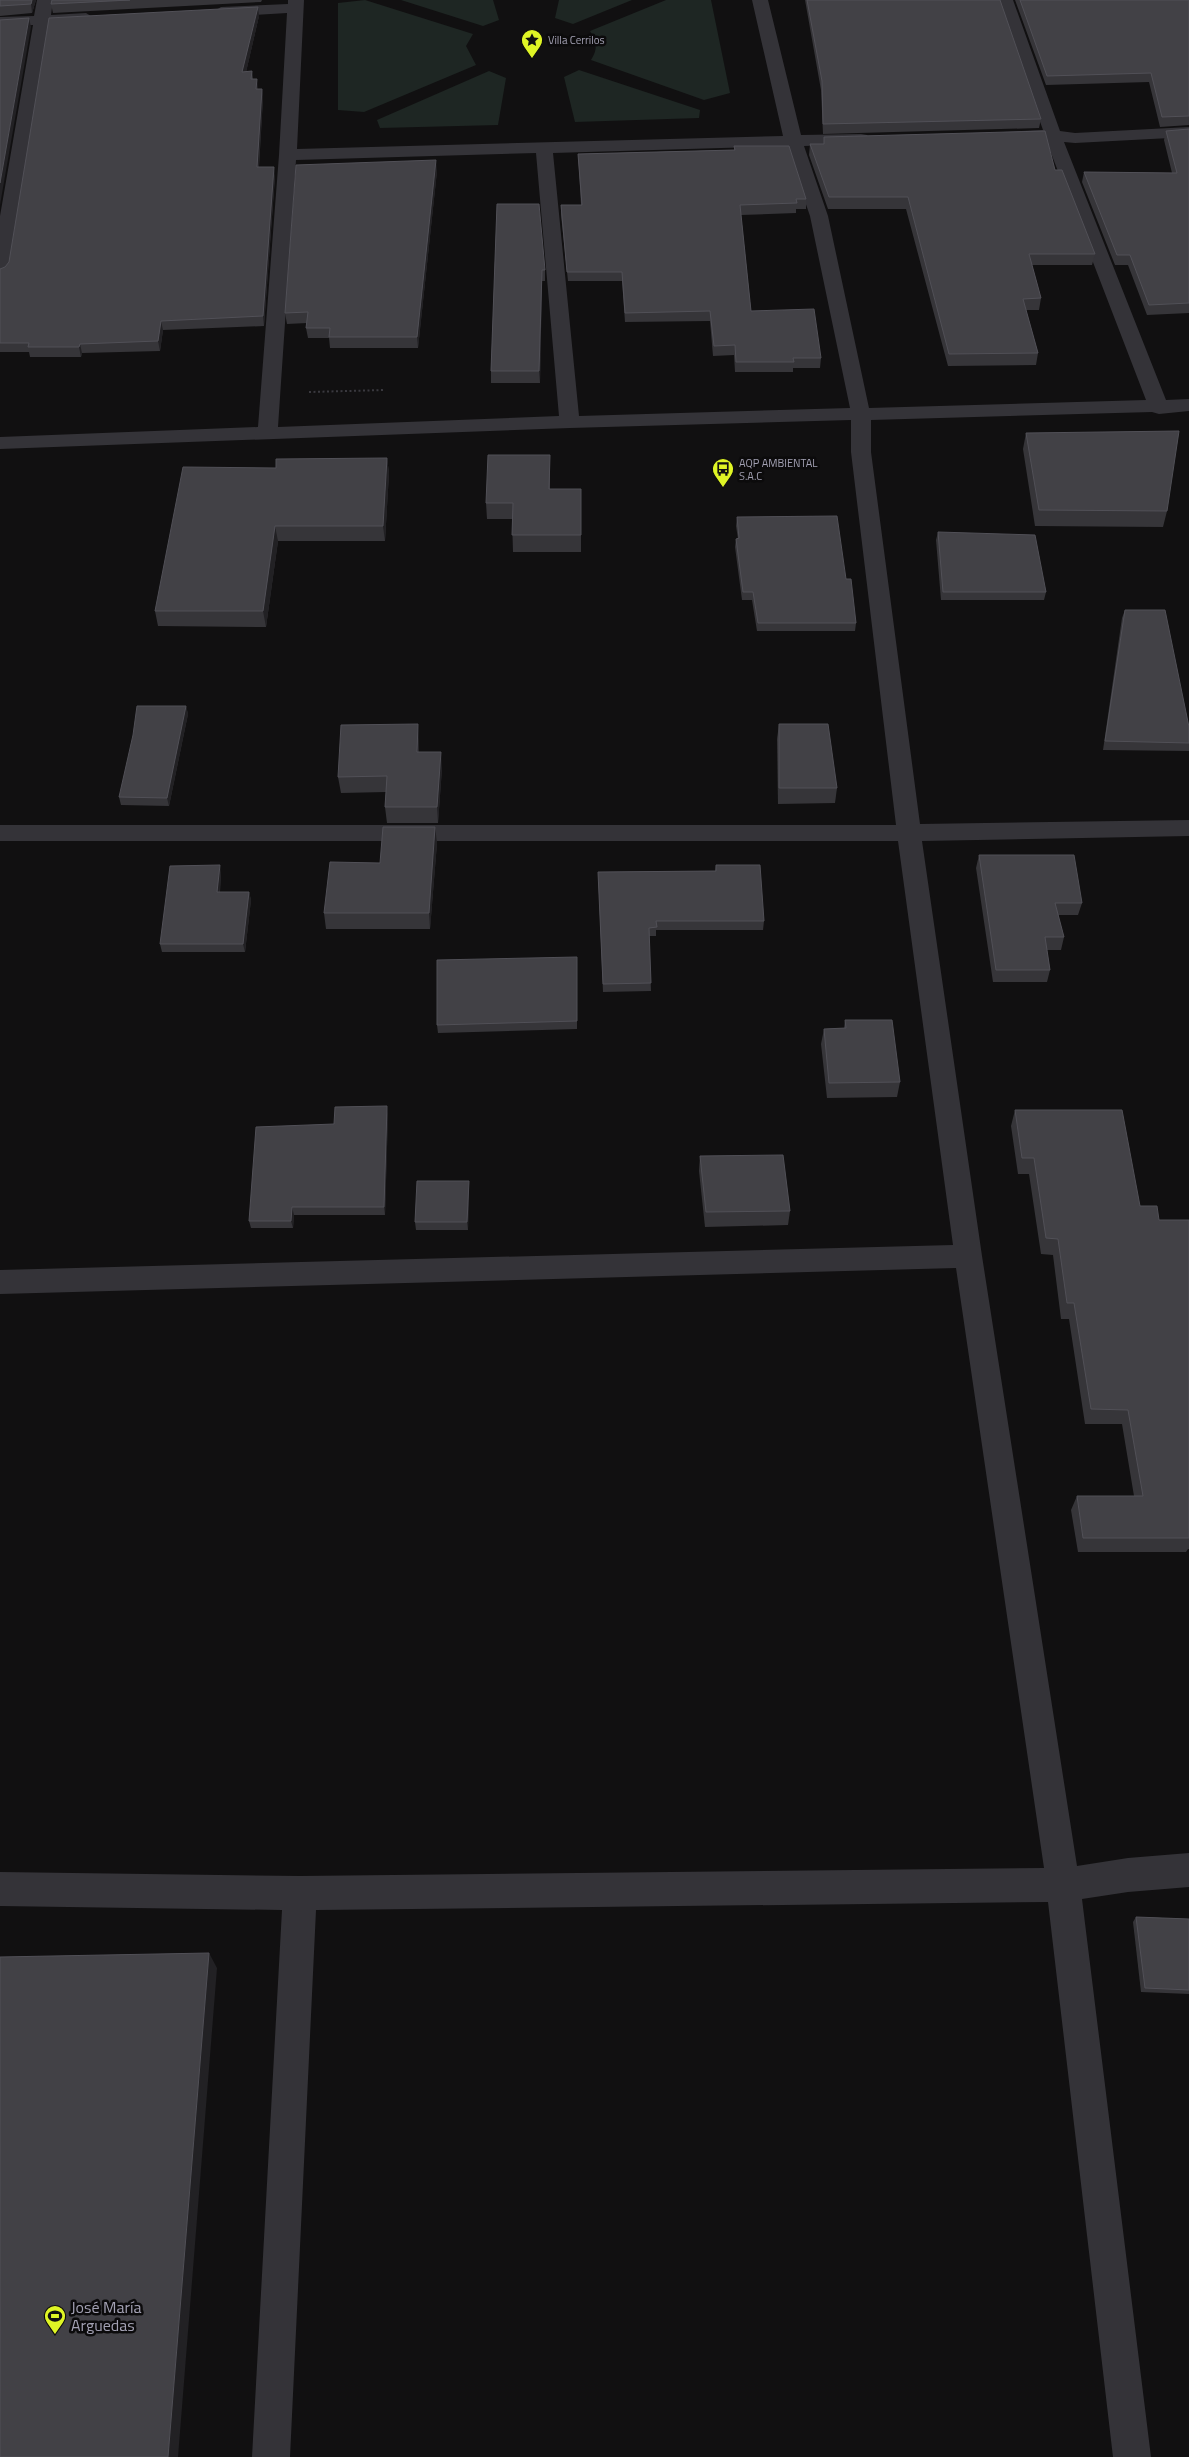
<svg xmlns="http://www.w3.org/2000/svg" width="1189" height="2457" font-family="'Titillium Web',sans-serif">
<rect width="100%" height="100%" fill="#111011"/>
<!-- green -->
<g fill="#1e2623">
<path d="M365,0l108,34 -7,12 10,19 -112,47 -26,-2v-107z"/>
<path d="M401,0h92l6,20 -16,6z"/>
<path d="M559,0h73l-59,24 -18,-6z"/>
<path d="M666,0h45l19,93 -26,7 -113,-40c7,-11 6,-18 -1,-29z"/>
<path d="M579,70l121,40 -1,8 -124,4 -11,-45z"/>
<path d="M489,71l17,7 -8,47 -118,3 -3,-8z"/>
</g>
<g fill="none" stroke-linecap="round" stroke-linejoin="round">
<!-- path -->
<path stroke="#3a393f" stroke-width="2" stroke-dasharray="2 2.5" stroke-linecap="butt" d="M309,392l76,-2"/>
<!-- minor -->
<g fill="#343338" fill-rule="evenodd">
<path d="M37,0h16l-2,15 35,-2 8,5 -8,5 -37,2 -40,246 -2,4 -7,2v-61l33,-191 -33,2v-10l34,-1z"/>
<path d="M288,0h16l-7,149 486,-13 -31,-136h16l33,135 60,-1 6,1 3,4 -3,4 -6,1 -57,2 24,70 41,192 277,-8 -100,-260h-43l-3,-4 3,-4 40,-2 -46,-130h16l47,131 15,2 114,-6v10l-114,6 -11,-1 102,258 23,-1v12l-30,3 -7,-2 -281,8v32l49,372 269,-4v16l-267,5 60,415 95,610 51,-8 61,-5v34l-61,5 -46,7 69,558h-38l-65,-555 -732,8 -26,547h-38l30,-547 -282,-4v-34l300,4 744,-8 -88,-600 -956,26v-24l953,-25 -55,-404h-898v-16h896l-45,-373v-32l-281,8 -570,21v-12l258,-10 21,-272 8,-142 -66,4 -8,-5 8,-5 67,-3zM786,146l24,70 40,192 -271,8 -26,-263zM536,153l23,263 -281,11 18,-267z"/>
</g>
</g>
<!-- wall -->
<g fill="#363539">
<path d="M0,0h36l-4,13 -32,3z"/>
<path d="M52,0h210l-1,2 -208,11 -2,-9z"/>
<path d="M805,0h195l41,119 -2,9 -216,6 -2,-44z"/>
<path d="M1015,0h174v125l-29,2 -11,-45 -103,3z"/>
<path d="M259,16l-13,56 6,-1 1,8 5,10h4l1,9 -4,69 16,9 -11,150 -101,4 -3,21 -78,2 -1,4h-51l-1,-5h-29v-83l5,-2z"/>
<path d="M1189,129v184l-42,2 -19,-50h-13l-33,-83 2,-10 88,1 -8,-33 2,-9z"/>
<path d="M824,137l231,33 40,84 -3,11h-60l9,33 -2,12h-13l12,43 -2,12 -88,1 -42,-157h-78l-19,-54 1,-11h13z"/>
<path d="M734,146l72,53v10h-10v4l-55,2 10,96 70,47 -1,10h-27v4h-58l-1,-17 -21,1 -3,-35 -85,1 -3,-41h-54l-7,-66v-10h20l-3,-51 156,-4z"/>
<path d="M437,171l-19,177h-88l-1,-10h-21l-2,-10 1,-5 -20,1 -2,-11z"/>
<path d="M497,204l48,66v11h-3l-2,102h-49v-12z"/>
<path d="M1026,433l141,78 -4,16 -128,-1 -12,-77z"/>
<path d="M387,458l2,15 -4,68h-107l-12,86 -108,-1 -3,-15 121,-143z"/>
<path d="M550,471v18h31v63h-68l-1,-33h-25l-1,-16z"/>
<path d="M737,517l109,62 10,44 -1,8h-98l-5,-31h-10l-7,-53 1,-8h2l-2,-13z"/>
<path d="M938,532l108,60 -2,8h-103l-5,-60z"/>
<path d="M1125,610l64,117v24l-86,-1 19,-132z"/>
<path d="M186,706l2,8 -19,92 -48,-1 -2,-8z"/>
<path d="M779,724l58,64 -2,15 -57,1 -1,-65z"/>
<path d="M419,740v12l23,16 -4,55h-51l-2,-16 1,-15 -45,1 -3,-16z"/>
<path d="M435,827l2,16 -7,86h-104l-2,-16z"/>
<path d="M979,855l103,48 -4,12h-20l6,22 -3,13h-14l3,20 -3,12h-54l-17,-114z"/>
<path d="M716,865l48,56 -1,9h-107v6h-7l2,55 -48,1 -5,-120 117,-1z"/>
<path d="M221,873l-1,19h29l2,8 -6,52h-83l-2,-8z"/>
<path d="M577,957v72l-139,4 -1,-8z"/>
<path d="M845,1020l55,62 -3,15 -70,1 -6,-54 3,-15 20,-1z"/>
<path d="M1015,1110l125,96 19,14h30v329h-1l-2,3h-108l-7,-42 6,-14h57l-12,-72h-37l-16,-105h-8l-8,-64 -12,-1 -12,-80h-11l-7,-48z"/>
<path d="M388,1114l-3,101h-91l-1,13h-42l-2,-7 85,-97z"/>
<path d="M700,1156l90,55 -2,14 -83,2 -6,-56z"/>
<path d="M469,1188l-1,42h-52l-1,-8z"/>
<path d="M1136,1917l53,2v75l-48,-2 -8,-70z"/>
</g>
<!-- shaded-wall -->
<g fill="#222124">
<path d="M32,0h4l-4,13 -1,-9z"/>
<path d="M258,7l1,9 -15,65 -2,-9z"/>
<path d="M29,18l2,9 -31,178v-22z"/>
<path d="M257,79l1,9 -1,10 -1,-9z"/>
<path d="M262,89l1,9 -5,79 -1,-10z"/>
<path d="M436,160l1,11 -19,177 -1,-11z"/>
<path d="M274,167l1,9 -11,150 -1,-10z"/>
<path d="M542,270v11l-2,102 -1,-12z"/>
<path d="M161,321l2,9 -3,21 -2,-10z"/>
<path d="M80,344l2,9 -1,4 -2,-10z"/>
<path d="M387,458l2,15 -4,68 -2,-15z"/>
<path d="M275,526l3,15 -12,86 -3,-16z"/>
<path d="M186,706l2,8 -19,92 -2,-8z"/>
<path d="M418,724l1,16 -1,29 -1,-17z"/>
<path d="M441,752l1,16 -4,55 -1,-16z"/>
<path d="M435,827l2,16 -7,86 -1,-16z"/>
<path d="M220,865l1,8 -2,27 -2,-8z"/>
<path d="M249,892l2,8 -6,52 -2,-8z"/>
<path d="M387,1106l1,8 -3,101 -1,-8z"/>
<path d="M469,1181v7l-1,42 -1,-8z"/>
<path d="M292,1207l2,8 -1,13 -2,-7z"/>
<path d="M209,1953l8,15 -39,489h-10z"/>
</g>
<!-- building -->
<g fill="#424146" stroke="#515057">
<path d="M0,0h32l-1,4 -31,2z"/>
<path d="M52,0h78l-79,4z"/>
<path d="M807,0h193l41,119 -218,5 -1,-43z"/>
<path d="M1020,0h169v116l-27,1 -11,-44 -104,3z"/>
<path d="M258,7l-16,65 10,-1 -1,8h6l-1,10h6l-5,78h17l-11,149 -102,5 -3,20 -78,3 -1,3h-51l1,-4h-29v-74l5,-2 4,-5 40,-244z"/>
<path d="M29,18l-29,165v-163z"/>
<path d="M1189,129v174l-40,2 -19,-50h-13l-33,-83 93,1 -11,-42z"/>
<path d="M1045,131l10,39h7l33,84h-66l12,44 -18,1 15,54 -89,1 -41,-157h-79l-19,-53h14v-7z"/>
<path d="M734,146h55l17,53h-10l1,4 -57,2 11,106 63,-2 7,49h-28l1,4h-58l-1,-17 -21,1 -4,-35 -85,2 -3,-41h-55l-6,-67h21l-4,-51 157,-4z"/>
<path d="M436,160l-19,177h-88l1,-9h-24l2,-16 -23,1 11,-148z"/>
<path d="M497,204h42l6,66h-3l-3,101h-48z"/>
<path d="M1179,431l-12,80 -128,-1 -13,-77z"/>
<path d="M488,455h62l-1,34h32v46h-69l1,-32h-27z"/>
<path d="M387,458l-4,68h-108l-12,85h-108l28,-144 93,1v-9z"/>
<path d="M837,516l9,63h5l5,44h-98l-5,-31h-10l-7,-53 3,-1 -2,-21z"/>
<path d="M938,532l97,3 11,57h-103z"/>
<path d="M1125,610h40l24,117v16l-84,-2z"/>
<path d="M137,706h49l-19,92 -48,-1 14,-62z"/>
<path d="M418,724l-1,28h24l-4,55h-52l2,-31 -49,1 3,-52z"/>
<path d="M779,724h49l9,64h-58z"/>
<path d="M383,827h52l-6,86h-105l6,-51 50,1z"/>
<path d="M979,855h95l8,48h-27l9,34h-19l5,33h-54z"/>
<path d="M220,865l-3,27h32l-6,52h-83l10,-78z"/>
<path d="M716,865h44l4,56h-108l1,6 -8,1 2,55 -48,1 -5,-112 118,-1z"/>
<path d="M577,957v64l-140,4v-65z"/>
<path d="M845,1020h47l8,62 -71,1 -5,-54 22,-1z"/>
<path d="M387,1106l-3,101h-92l-1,14h-42l7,-94 78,-3 1,-17z"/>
<path d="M1015,1110h107l18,96h17l2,14h30v318h-106l-6,-42h66l-15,-86 -37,-1 -17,-106h-7l-9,-64 -12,-1 -12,-80h-12z"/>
<path d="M783,1155l7,56 -84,1 -6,-56z"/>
<path d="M417,1181h52l-2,41h-52z"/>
<path d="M1136,1917l53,2v71l-44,-2z"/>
<path d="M209,1953l-41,504h-168v-500z"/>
</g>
<!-- icons -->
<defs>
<g id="sight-pin" transform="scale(1.125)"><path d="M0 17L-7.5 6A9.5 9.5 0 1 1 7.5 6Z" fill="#dff525" stroke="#0c0b0c"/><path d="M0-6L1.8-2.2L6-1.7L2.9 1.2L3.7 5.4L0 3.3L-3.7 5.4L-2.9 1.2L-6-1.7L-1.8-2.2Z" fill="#111"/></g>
<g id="bus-pin" transform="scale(1.125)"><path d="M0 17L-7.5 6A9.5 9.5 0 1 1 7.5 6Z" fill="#dff525" stroke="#0c0b0c"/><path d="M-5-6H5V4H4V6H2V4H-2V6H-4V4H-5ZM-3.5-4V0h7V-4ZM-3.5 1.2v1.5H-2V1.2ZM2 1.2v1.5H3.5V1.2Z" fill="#111"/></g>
<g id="stadium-pin" transform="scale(1.125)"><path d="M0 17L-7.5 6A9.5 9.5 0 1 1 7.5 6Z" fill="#dff525" stroke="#0c0b0c"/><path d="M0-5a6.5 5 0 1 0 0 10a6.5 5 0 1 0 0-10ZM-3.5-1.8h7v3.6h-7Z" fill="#111"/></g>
</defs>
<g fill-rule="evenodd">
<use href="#sight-pin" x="532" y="40"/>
<use href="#bus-pin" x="723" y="469"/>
<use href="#stadium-pin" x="55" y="2316"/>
</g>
<g text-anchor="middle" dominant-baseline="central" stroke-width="5" stroke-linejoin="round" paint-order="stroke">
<!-- far-poi labels -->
<g font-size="11" fill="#a3a1b3" stroke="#0c0b0c" text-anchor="start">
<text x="548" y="40">Villa Cerrilos</text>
<text x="739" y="463">AQP AMBIENTAL<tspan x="739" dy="13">S.A.C</tspan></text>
</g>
<!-- near-poi labels -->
<g font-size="16" fill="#a3a1b3" stroke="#0c0b0c" text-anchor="start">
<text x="71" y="2307">José María<tspan x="71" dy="18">Arguedas</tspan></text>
</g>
</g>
</svg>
